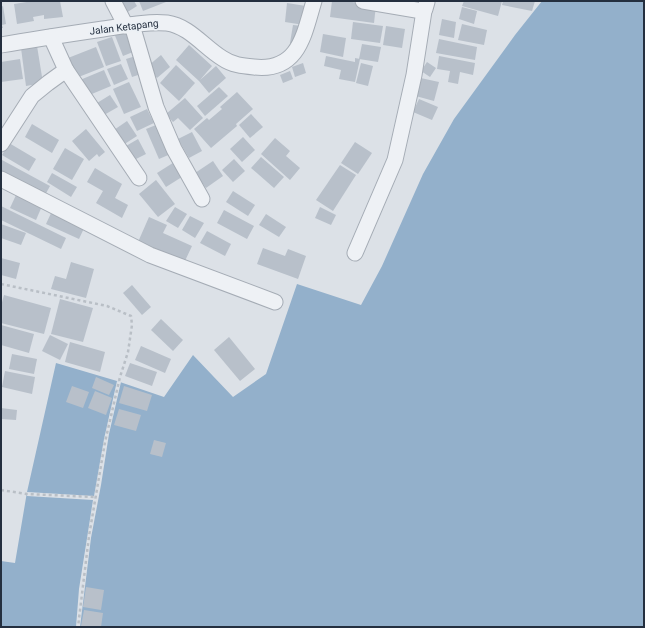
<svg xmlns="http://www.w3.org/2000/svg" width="645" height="628" font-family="Roboto,sans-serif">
<rect width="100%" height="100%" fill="#dce1e7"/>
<!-- water -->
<path fill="#93b0cb" d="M542,1h102v626h-643v-66l14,2 12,-71 29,-129 61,18 47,16 29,-42 40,42 33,-23 31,-90 64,21 21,-39 41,-92 31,-55 61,-84z"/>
<!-- pier -->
<path fill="#dce1e7" d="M117,381l4,1 -12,52 -8,51 -10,53 -11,89h-4l3,-38 14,-89 -66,-4v-4l67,4 10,-57z"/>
<!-- building -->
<g fill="#b8c0ca">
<path d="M33,1h27l3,16 -19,2v-4l-11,2 1,4 -17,3 -3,-20z"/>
<path d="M118,1h16l3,5 -11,7z"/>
<path d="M139,1h27v1l-23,9z"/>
<path d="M332,1h12l32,4 -2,18 -44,-6z"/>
<path d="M464,1h38l-4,15 -36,-10z"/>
<path d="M503,1h32l-3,10 -30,-6z"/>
<path d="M287,3l19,3 -2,19 -19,-3z"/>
<path d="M3,6l3,18 -4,1 1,3h-2v-21z"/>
<path d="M462,7l15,4 -3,13 -15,-5z"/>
<path d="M442,19l14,3 -2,16 -15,-3z"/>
<path d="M353,22l30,4 -3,17 -29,-4z"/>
<path d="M462,24l25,6 -3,15 -26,-5z"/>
<path d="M293,25l9,1 -3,19 -9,-2z"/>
<path d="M386,26l19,3 -3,19 -19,-3z"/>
<path d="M128,27l10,23 -15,6 -9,-23z"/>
<path d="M323,34l23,4 -3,19 -23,-5z"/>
<path d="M112,37l9,24 -15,5 -9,-24z"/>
<path d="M439,39l38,8 -2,13 -39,-7z"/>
<path d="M362,44l19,3 -3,15 -19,-3z"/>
<path d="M189,45l23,21 -12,14 16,-14 10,12 -17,15 -10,-12 -23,-21z"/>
<path d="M37,46l6,37 -17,3 -5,-38z"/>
<path d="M96,47l8,20 -28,11 -8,-20z"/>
<path d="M139,55l5,18 -12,4 -6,-18z"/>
<path d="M161,55l9,12 -13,11 -9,-12z"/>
<path d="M326,56l29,6v-4l5,1 -5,23 -16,-3 2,-9 -17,-4z"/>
<path d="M439,56l36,7 -2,12 -13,-3 -2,12 -10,-2 2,-11 -13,-2z"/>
<path d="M20,59l3,20 -22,3v-20z"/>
<path d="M427,62l9,6 -6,9 -9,-6z"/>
<path d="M303,63l3,10 -11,4 -3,-10z"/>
<path d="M361,63l12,3 -5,20 -12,-3z"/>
<path d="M121,64l7,15 -14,6 -7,-16z"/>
<path d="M176,65l19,18 -16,18 -19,-18z"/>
<path d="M104,70l7,16 -24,10 -7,-16z"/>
<path d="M290,71l3,8 -10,4 -3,-8z"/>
<path d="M416,77l23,5 -5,19 -22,-6z"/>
<path d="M129,82l12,25 -17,7 -11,-25z"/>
<path d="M219,87l9,9 -23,20 -8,-10z"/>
<path d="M237,92l16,17 -17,15 1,2 -26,22 -17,-19 13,-11 2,2 13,-11 -2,-2z"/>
<path d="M110,95l8,12 -14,8 -7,-12z"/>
<path d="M185,98l18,20 -13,12 -12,-12 -5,4 -7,-8z"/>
<path d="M419,99l19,8 -6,13 -19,-8z"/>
<path d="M147,109l7,14 -17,8 -7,-14z"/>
<path d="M251,114l12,13 -13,11 -11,-13z"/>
<path d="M127,121l10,15 -14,9 -9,-15z"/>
<path d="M161,123l12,30 -14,6 -13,-30z"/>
<path d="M32,124l27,16 -7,13 -27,-16z"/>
<path d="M86,129l19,23 -6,5 -2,-3 -8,7 -17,-20z"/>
<path d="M192,132l10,19 -13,7 -11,-19z"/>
<path d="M243,137l12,13 -13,12 -12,-13z"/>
<path d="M275,138l15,13 -4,5 14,12 -10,12 -29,-26z"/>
<path d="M138,139l8,15 -12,6 -8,-14z"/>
<path d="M355,142l17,11 -14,21 -17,-11z"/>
<path d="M9,143l27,16 -7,12 -27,-16z"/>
<path d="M65,148l19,11 -12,21 -19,-11z"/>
<path d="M261,157l23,20 -10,11 -23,-20z"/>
<path d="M234,159l11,12 -12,11 -11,-12z"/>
<path d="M2,160l48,26 -6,11 -43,-24z"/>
<path d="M176,161l9,14 -19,12 -9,-14z"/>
<path d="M213,161l10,15 -17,12 -11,-15z"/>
<path d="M340,165l16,10 -23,36 -17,-11z"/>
<path d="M95,168l27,16 -7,14 13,7 -6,13 -26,-15 7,-12 -16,-9z"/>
<path d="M52,173l25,14 -6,10 -24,-15z"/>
<path d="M156,180l19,24 -17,13 -19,-23z"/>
<path d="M233,191l22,14 -7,11 -22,-14z"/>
<path d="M16,195l26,11 -6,14 -26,-12z"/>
<path d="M1,206l65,32 -5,11 -60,-29z"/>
<path d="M175,207l12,7 -9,14 -12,-7z"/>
<path d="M320,207l16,8 -5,10 -16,-7z"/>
<path d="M53,209l33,15 -7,15 -33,-15z"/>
<path d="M224,210l30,16 -7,13 -30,-16z"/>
<path d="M266,214l20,13 -7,10 -20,-12z"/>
<path d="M190,216l14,7 -9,15 -13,-8z"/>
<path d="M149,217l18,8 -4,8 29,13 -8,17 -46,-21z"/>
<path d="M1,224l25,9 -5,12 -20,-7z"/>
<path d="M207,231l24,13 -6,12 -25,-13z"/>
<path d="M263,248l22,8 3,-7 18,7 -8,23 -41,-15z"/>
<path d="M1,258l19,5 -4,16 -15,-4z"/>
<path d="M71,262l23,7 -8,29 -35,-9 4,-13 11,3z"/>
<path d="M132,285l19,22 -9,8 -19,-22z"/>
<path d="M4,295l47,13 -7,26 -43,-11v-17z"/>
<path d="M60,299l33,9 -10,34 -32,-8z"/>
<path d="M161,319l22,21 -10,11 -22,-21z"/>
<path d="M1,325l33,9 -5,19 -28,-8z"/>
<path d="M50,335l18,9 -8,16 -18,-9z"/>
<path d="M229,337l26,32 -15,12 -26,-31z"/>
<path d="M70,342l35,10 -5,20 -35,-10z"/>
<path d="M141,346l30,13 -6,14 -30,-13z"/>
<path d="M12,354l25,5 -3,15 -25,-5z"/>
<path d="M130,363l27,9 -5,14 -27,-10z"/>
<path d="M5,371l30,6 -3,17 -30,-7z"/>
<path d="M96,377l18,8 -5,10 -17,-7z"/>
<path d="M72,386l17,6 -6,16 -17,-6z"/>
<path d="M124,386l28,9 -5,16 -28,-8z"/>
<path d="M95,391l17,7 -6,17 -18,-7z"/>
<path d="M1,408l16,2 -1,10 -15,-1z"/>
<path d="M119,409l22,6 -5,16 -22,-6z"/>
<path d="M154,440l12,3 -4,14 -12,-3z"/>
<path d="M86,587l18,3 -3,20 -18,-3z"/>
<path d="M84,610l19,3 -2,14 -20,-1z"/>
</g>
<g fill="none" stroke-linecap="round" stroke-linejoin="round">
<!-- street casing -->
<g stroke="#a5acb5" stroke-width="17">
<g id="street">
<path d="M113,1l13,25"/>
<path d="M363,1l59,10 3,-2 2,-7"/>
<path d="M132,25l24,82 18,42 28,50"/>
<path d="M1,45c34,-6 68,-11 102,-16 21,-3 43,-8 64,-6 22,3 37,24 55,35 10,7 21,8 32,9 45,5 50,-33 60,-66"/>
<path d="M66,70l73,108"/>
<path d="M1,144l31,-48 16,-13 18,-13 -15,-33"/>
<path d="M1,179l149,76 125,47"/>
<path d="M355,253l40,-93 19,-85 10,-64"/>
</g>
</g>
<!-- path -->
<g stroke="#b9bfc6" stroke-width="2.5" stroke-dasharray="3 3" stroke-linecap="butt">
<path d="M1,284l106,22 24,10 1,9 -4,27 -8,25 -15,65 -16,94 -11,91"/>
<path d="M1,490l26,4 68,3"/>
</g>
<!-- street -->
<use href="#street" stroke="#eef1f5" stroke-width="15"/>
</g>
<g text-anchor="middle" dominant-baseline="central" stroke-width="3.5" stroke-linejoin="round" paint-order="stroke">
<!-- street labels -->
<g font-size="10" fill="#242f3f" stroke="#ebf0f5">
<text transform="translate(124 27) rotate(-7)">Jalan Ketapang</text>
</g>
</g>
<!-- border -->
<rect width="645" height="628" fill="none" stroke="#242f3f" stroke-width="4"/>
</svg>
